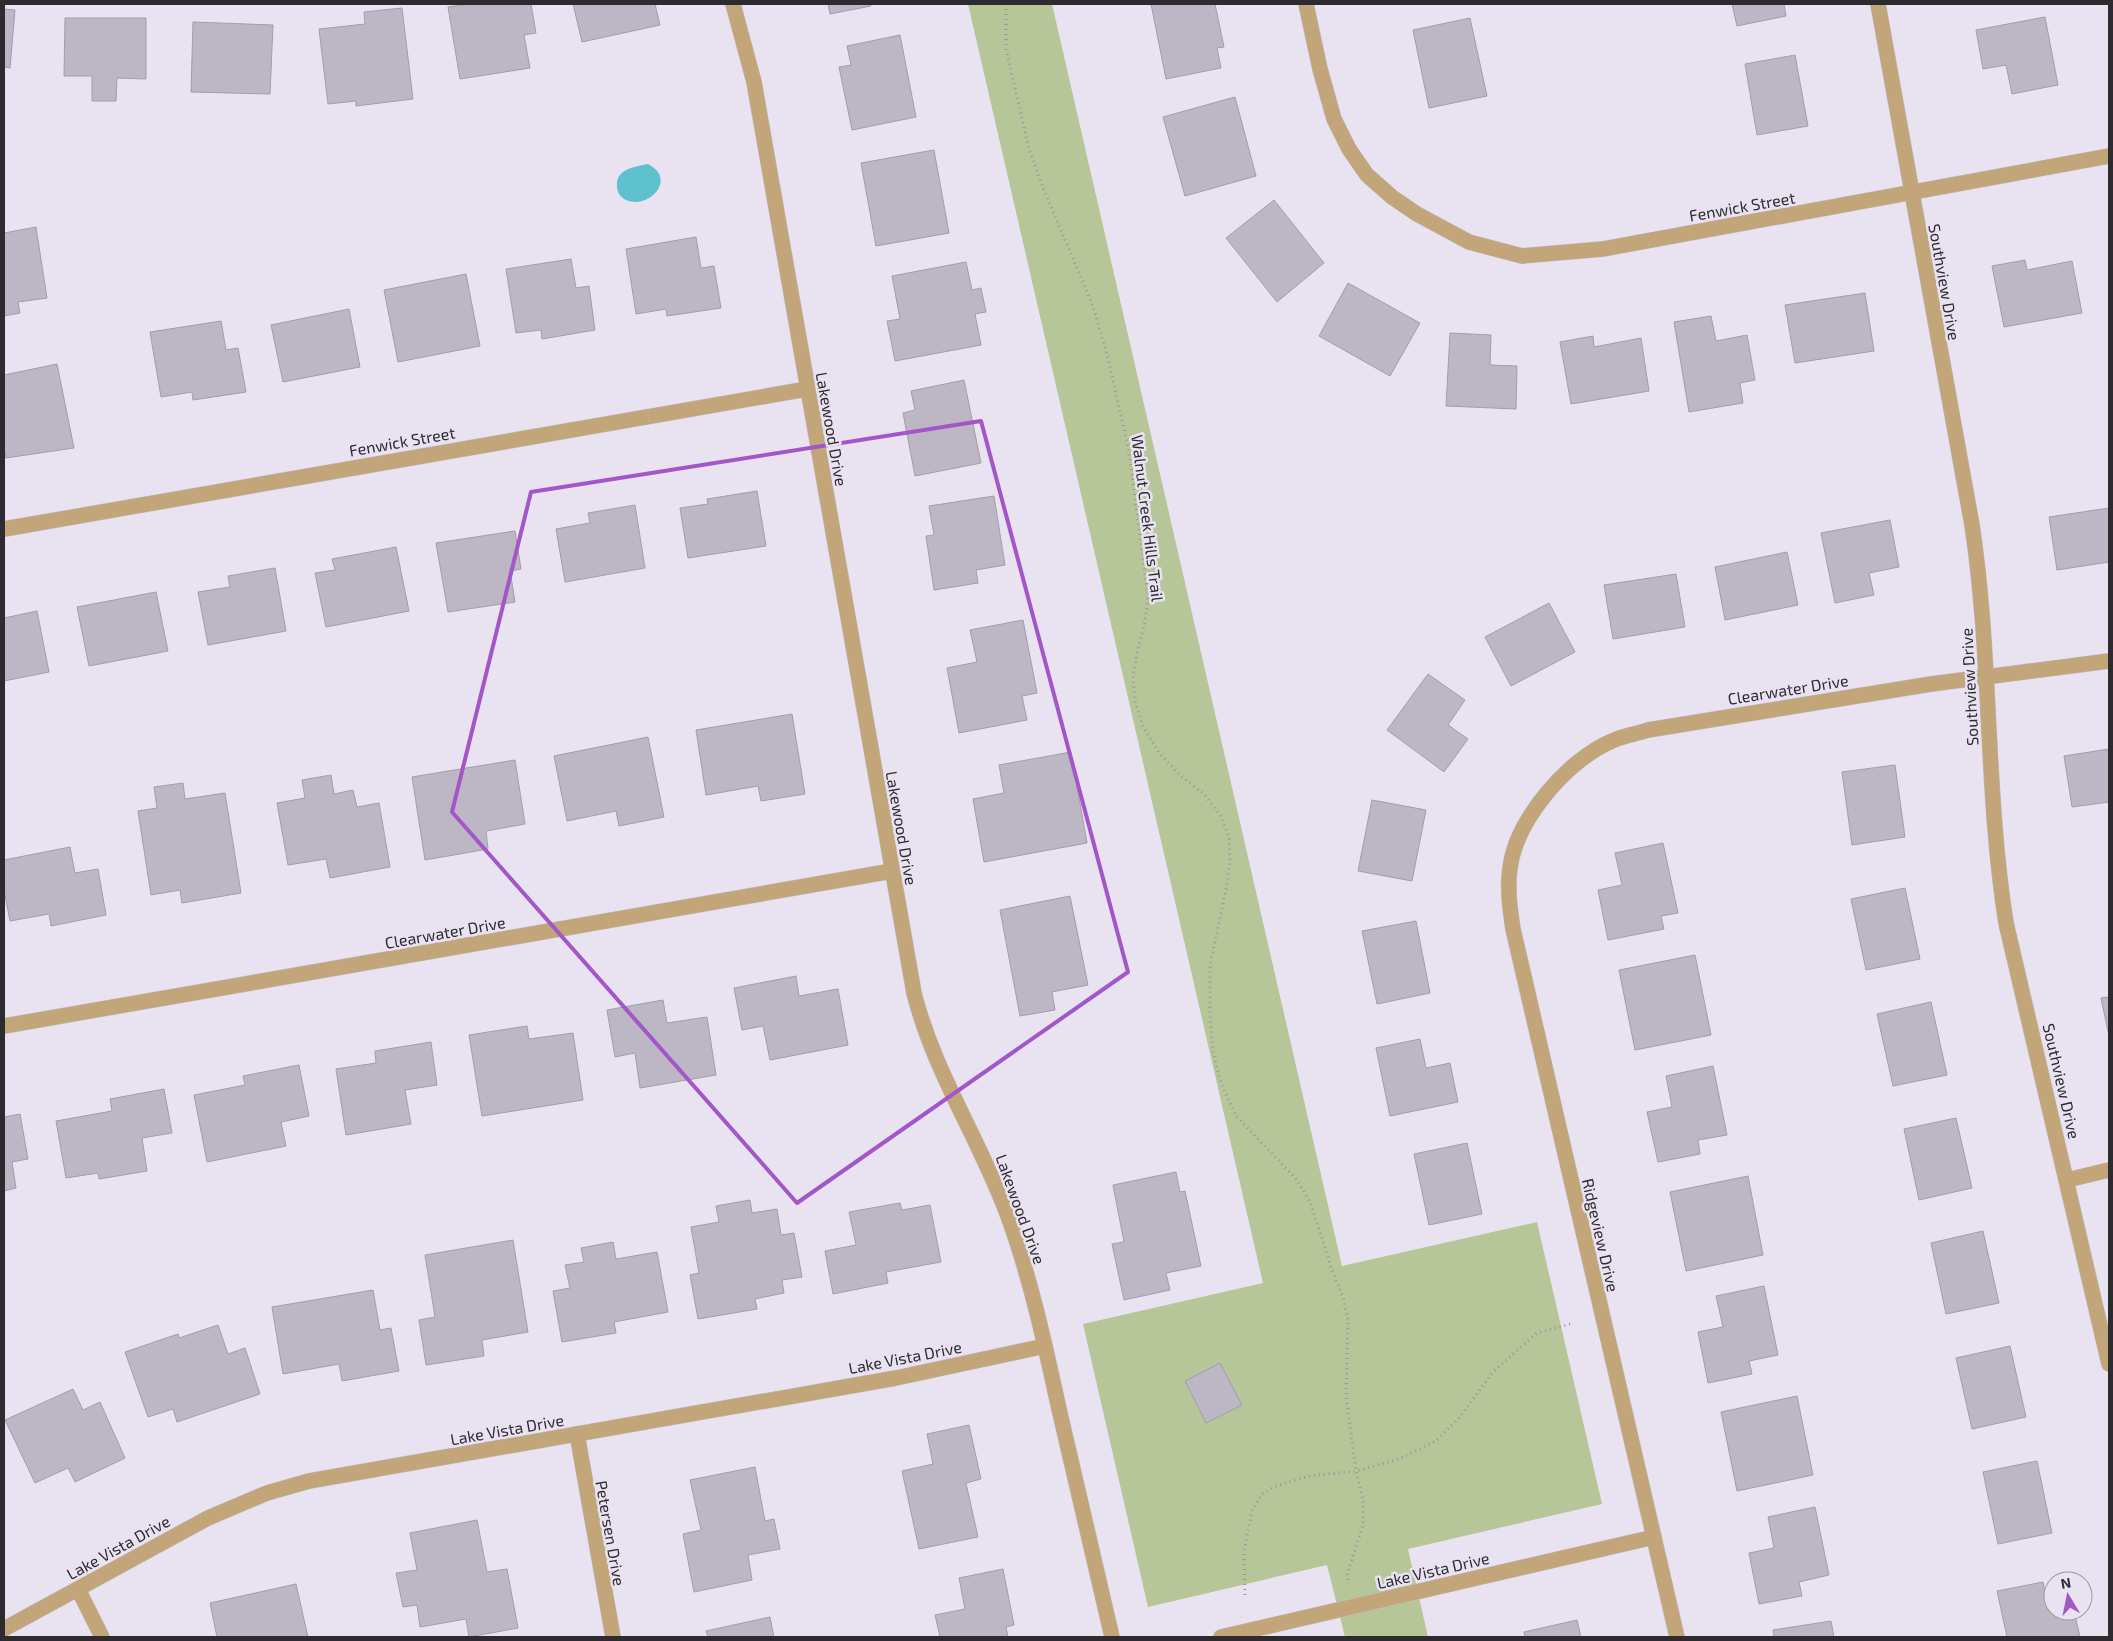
<svg xmlns="http://www.w3.org/2000/svg" width="2113" height="1641" font-family="'Exo 2',sans-serif">
<rect width="100%" height="100%" fill="#e9e2f0"/>
<!-- green -->
<path fill="#b6c699" d="M968,4h84l290,1262 195,-44 65,282 -194,45 20,88h-83l-18,-72 -179,42 -65,-283 180,-41z"/>
<!-- water -->
<path fill="#5fc0ce" d="M648,164c31,16 -2,48 -24,35 -4,-3 -7,-7 -7,-13 -1,-17 17,-19 31,-22z"/>
<!-- building -->
<g fill="#bdb7c5" stroke="#a39daa">
<path d="M469,4h62l5,29 -12,2 6,33 -70,11 -12,-72z"/>
<path d="M573,4h82l5,21 -78,17z"/>
<path d="M828,4h42l1,2 -41,8z"/>
<path d="M1151,4h64l9,43 -7,1 4,20 -55,11z"/>
<path d="M1732,4h52l2,12 -49,10z"/>
<path d="M402,8l11,91 -57,7v-5l-28,3 -9,-75 46,-5 -1,-12z"/>
<path d="M4,9l11,1 -5,58 -6,-1z"/>
<path d="M2045,17l13,68 -46,9 -6,-29 -23,4 -7,-39z"/>
<path d="M65,18h81v61l-29,-1 -1,23h-24v-25h-28z"/>
<path d="M1470,18l17,78 -58,12 -16,-78z"/>
<path d="M193,22l80,3 -3,69 -79,-2z"/>
<path d="M900,35l16,82 -64,13 -13,-63 12,-2 -4,-19z"/>
<path d="M1795,55l13,71 -51,9 -12,-71z"/>
<path d="M1235,97l21,79 -71,20 -22,-79z"/>
<path d="M934,150l15,83 -73,13 -15,-83z"/>
<path d="M1274,200l50,63 -47,39 -51,-64z"/>
<path d="M36,227l11,71 -29,4 2,11 -16,3v-83z"/>
<path d="M696,237l5,31 13,-2 7,42 -54,8 -1,-7 -30,5 -10,-65z"/>
<path d="M571,259l5,29 13,-2 6,44 -53,9 -1,-9 -25,3 -10,-64z"/>
<path d="M2025,260l2,10 45,-9 10,52 -78,14 -12,-61z"/>
<path d="M966,262l6,28 9,-2 5,24 -11,2 6,31 -86,16 -8,-40 13,-2 -8,-43z"/>
<path d="M466,274l14,72 -82,16 -14,-72z"/>
<path d="M1348,283l72,40 -30,53 -71,-40z"/>
<path d="M1865,293l9,58 -79,12 -10,-58z"/>
<path d="M349,309l11,58 -77,15 -12,-57z"/>
<path d="M1711,316l5,25 31,-6 8,45 -15,3 3,20 -54,9 -15,-90z"/>
<path d="M221,321l5,29 12,-2 8,44 -53,8 -1,-8 -31,5 -11,-65z"/>
<path d="M1450,333l41,2 -1,30 27,1 -1,43 -70,-3z"/>
<path d="M1593,336l1,11 47,-9 8,53 -78,13 -11,-62z"/>
<path d="M57,364l17,84 -68,10 -2,-8v-75z"/>
<path d="M964,380l17,83 -66,13 -12,-63 12,-3 -4,-19z"/>
<path d="M757,491l9,55 -78,12 -8,-50 28,-4 -1,-5z"/>
<path d="M994,496l11,69 -29,5 2,13 -44,7 -8,-54 8,-1 -5,-29z"/>
<path d="M635,505l10,63 -80,14 -9,-53 34,-6 -2,-10z"/>
<path d="M2109,508v54l-52,8 -8,-53z"/>
<path d="M1890,520l9,47 -30,6 5,22 -39,8 -14,-70z"/>
<path d="M515,531l6,38 -11,2 5,31 -67,10 -12,-69z"/>
<path d="M396,547l13,64 -83,16 -11,-54 20,-3 -3,-11z"/>
<path d="M1787,552l11,53 -73,15 -10,-53z"/>
<path d="M275,568l11,63 -78,14 -10,-53 32,-5 -2,-11z"/>
<path d="M1676,574l9,53 -72,12 -9,-54z"/>
<path d="M156,592l12,59 -79,15 -12,-59z"/>
<path d="M1549,603l26,49 -64,34 -26,-49z"/>
<path d="M37,611l12,61 -45,9v-63z"/>
<path d="M1023,620l14,73 -15,3 5,24 -68,13 -12,-65 30,-6 -7,-32z"/>
<path d="M1428,674l37,26 -17,25 20,14 -24,33 -57,-42z"/>
<path d="M792,714l13,80 -44,7 -3,-15 -52,9 -10,-65z"/>
<path d="M648,737l16,80 -45,9 -3,-15 -49,10 -13,-65z"/>
<path d="M2109,749v53l-37,5 -8,-51z"/>
<path d="M1071,752l16,91 -103,19 -11,-63 31,-6 -5,-28z"/>
<path d="M515,760l10,64 -39,7 2,18 -63,11 -13,-83z"/>
<path d="M1895,765l10,72 -53,8 -10,-73z"/>
<path d="M331,775l3,19 19,-4 4,17 22,-4 11,64 -60,11 -4,-19 -38,6 -11,-62 28,-5 -3,-18z"/>
<path d="M183,783l2,16 40,-6 16,100 -59,10 -2,-13 -29,5 -13,-84 19,-3 -3,-21z"/>
<path d="M1372,800l54,10 -14,71 -54,-10z"/>
<path d="M1663,843l15,70 -17,3 3,13 -56,11 -10,-50 24,-5 -7,-32z"/>
<path d="M70,847l5,26 23,-4 8,46 -55,11 -2,-12 -39,7 -6,-31v-30z"/>
<path d="M1905,888l15,71 -54,11 -15,-71z"/>
<path d="M1070,896l18,89 -36,7 3,18 -35,6 -20,-106z"/>
<path d="M1416,921l14,72 -53,11 -15,-73z"/>
<path d="M1695,955l16,80 -76,15 -16,-80z"/>
<path d="M796,976l3,20 39,-7 10,56 -78,15 -7,-34 -21,4 -8,-42z"/>
<path d="M2109,997v39l-8,-38z"/>
<path d="M663,1000l4,23 40,-6 9,58 -76,13 -5,-35 -20,4 -8,-47z"/>
<path d="M1931,1002l16,73 -54,11 -16,-72z"/>
<path d="M527,1026l2,13 44,-6 10,67 -101,16 -13,-81z"/>
<path d="M1420,1039l6,29 24,-5 8,39 -68,14 -14,-68z"/>
<path d="M431,1042l6,43 -32,5 6,34 -65,11 -10,-66 40,-6 -1,-12z"/>
<path d="M299,1065l10,51 -28,6 5,24 -79,16 -13,-67 51,-10 -2,-9z"/>
<path d="M1713,1066l14,69 -29,5 2,14 -42,8 -11,-50 25,-5 -6,-31z"/>
<path d="M164,1089l8,44 -30,5 5,33 -48,8 -1,-6 -32,5 -10,-57 56,-10 -2,-12z"/>
<path d="M20,1114l8,45 -16,3 4,26 -12,3v-74z"/>
<path d="M1956,1118l16,70 -53,12 -15,-71z"/>
<path d="M1467,1143l15,71 -53,11 -15,-71z"/>
<path d="M1176,1172l4,20 5,-1 16,75 -35,7 4,17 -46,10 -12,-56 12,-2 -11,-57z"/>
<path d="M1748,1176l15,79 -77,16 -16,-79z"/>
<path d="M750,1200l2,13 25,-4 4,26 13,-2 8,44 -20,3 2,13 -29,6 2,10 -59,10 -8,-44 9,-2 -8,-46 28,-5 -3,-16z"/>
<path d="M900,1203l2,7 28,-5 11,57 -55,10 2,11 -55,11 -8,-43 31,-6 -7,-33z"/>
<path d="M1983,1231l16,72 -53,11 -15,-71z"/>
<path d="M513,1240l15,92 -46,8 2,16 -58,9 -7,-45 16,-3 -10,-62z"/>
<path d="M613,1242l3,17 41,-7 11,60 -54,10 2,11 -54,9 -9,-51 17,-3 -5,-23 19,-3 -3,-14z"/>
<path d="M1764,1286l14,69 -29,6 3,13 -44,9 -10,-51 25,-5 -7,-31z"/>
<path d="M373,1290l7,40 11,-2 8,43 -57,10 -3,-17 -56,10 -11,-67z"/>
<path d="M218,1325l10,29 17,-6 15,46 -83,28 -4,-13 -25,8 -23,-65 53,-18 1,4z"/>
<path d="M2010,1346l16,71 -54,12 -16,-71z"/>
<path d="M1220,1363l22,42 -36,18 -21,-42z"/>
<path d="M73,1389l10,21 17,-8 25,56 -50,24 -7,-14 -33,15 -30,-63z"/>
<path d="M1797,1396l16,79 -76,16 -16,-79z"/>
<path d="M969,1425l12,54 -15,4 12,54 -59,12 -17,-78 31,-7 -6,-30z"/>
<path d="M2037,1461l15,72 -54,11 -15,-72z"/>
<path d="M755,1467l10,54 9,-2 6,30 -32,6 4,25 -58,12 -11,-58 18,-4 -11,-50z"/>
<path d="M1815,1507l14,68 -30,7 3,14 -43,8 -10,-51 25,-5 -6,-31z"/>
<path d="M477,1520l10,52 20,-3 11,59 -49,9 -3,-18 -46,8 -3,-22 -14,2 -7,-34 21,-3 -7,-37z"/>
<path d="M1003,1569l11,56 -8,2 2,10h-68l-5,-22 30,-6 -6,-31z"/>
<path d="M2043,1582l6,29h25l6,26h-73l-10,-46z"/>
<path d="M296,1584l12,53h-91l-7,-34z"/>
<path d="M770,1617l4,20h-66l-2,-6z"/>
<path d="M1577,1620l4,17h-56l-1,-5z"/>
<path d="M1831,1621l3,16h-60l-1,-7z"/>
</g>
<g fill="none" stroke-linecap="round" stroke-linejoin="round">
<!-- minor casing -->
<g stroke="#c3bdca" stroke-width="16">
<g id="minor">
<path d="M733,4l21,78 160,911c20,80 67,148 95,226 22,61 36,126 50,190 18,76 35,152 53,228"/>
<path d="M1306,4l14,65 14,50 15,30 18,26 25,22 25,17 52,28 53,14 81,-7 506,-93"/>
<path d="M1878,4l94,521c20,132 13,266 34,398l103,441"/>
<path d="M4,529l803,-140"/>
<path d="M4,1026l888,-155"/>
<path d="M2067,1180l42,-10"/>
<path d="M577,1434l36,203"/>
<path d="M78,1589l24,48"/>
<path d="M4,1629l204,-111 59,-25 42,-12 587,-103 149,-32"/>
<path d="M1221,1637l433,-100"/>
<path d="M1677,1637l-164,-708c-3,-20 -6,-40 -3,-61 6,-48 57,-108 102,-127 11,-5 24,-7 36,-11l283,-46 178,-23"/>
</g>
</g>
<!-- path -->
<g stroke="#9a959f" stroke-width="3" stroke-dasharray="1 4" stroke-linecap="butt">
<path d="M1006,4v44l23,101 15,41 49,116 15,52 21,94 19,145 -3,25 -8,31 -4,23 2,25 8,26 17,27 21,22 23,18 16,21 9,22 1,24 -3,24 -17,80v49l3,38 8,31 15,33 61,64 14,24 21,66 11,27 5,23 -2,75 10,76 7,29v25l-16,49 1,6"/>
<path d="M1245,1595l-1,-44 8,-40 10,-17 16,-9 32,-9 46,-5 43,-12 37,-18 24,-24 33,-45 44,-39 37,-10"/>
</g>
<!-- minor -->
<use href="#minor" stroke="#c2a679" stroke-width="15"/>
</g>
<!-- marked area -->
<path fill="none" stroke="#a257c9" stroke-width="4" stroke-linejoin="round" d="M981,421l147,551 -331,231 -345,-391 79,-320z"/>
<g text-anchor="middle" dominant-baseline="central" stroke-width="5" stroke-linejoin="round" paint-order="stroke">
<!-- street labels -->
<g font-size="16" fill="#2d2a30" stroke="#e9e2f0">
<text transform="translate(1742 206) rotate(-10)">Fenwick Street</text>
<text transform="translate(1945 282) rotate(80)">Southview Drive</text>
<text transform="translate(832 429) rotate(80)">Lakewood Drive</text>
<text transform="translate(402 441) rotate(-10)">Fenwick Street</text>
<text transform="translate(1148 518) rotate(83)">Walnut Creek Hills Trail</text>
<text transform="translate(1969 687) rotate(-93)">Southview Drive</text>
<text transform="translate(1788 689) rotate(-9)">Clearwater Drive</text>
<text transform="translate(902 828) rotate(80)">Lakewood Drive</text>
<text transform="translate(445 932) rotate(-10)">Clearwater Drive</text>
<text transform="translate(2062 1081) rotate(77)">Southview Drive</text>
<text transform="translate(1021 1209) rotate(70)">Lakewood Drive</text>
<text transform="translate(1601 1235) rotate(77)">Ridgeview Drive</text>
<text transform="translate(905 1357) rotate(-11)">Lake Vista Drive</text>
<text transform="translate(507 1429) rotate(-10)">Lake Vista Drive</text>
<text transform="translate(611 1533) rotate(80)">Petersen Drive</text>
<text transform="translate(118 1547) rotate(-29)">Lake Vista Drive</text>
<text transform="translate(1433 1570) rotate(-13)">Lake Vista Drive</text>
</g>
</g>
<!-- border -->
<rect width="2113" height="1641" fill="none" stroke="#2d2a30" stroke-width="10"/>
<!-- north arrow -->
<g transform="translate(2068 1596) rotate(350)"><circle r="24" fill="#e9e2f0" stroke="#9e98a3"/>
<path d="M0-4L9 19L0 12L-9 19Z" fill="#a257c9"/>
<text y="-8" font-size="14" font-weight="bold" text-anchor="middle" fill="#2d2a30">N</text>
</g>
</svg>
